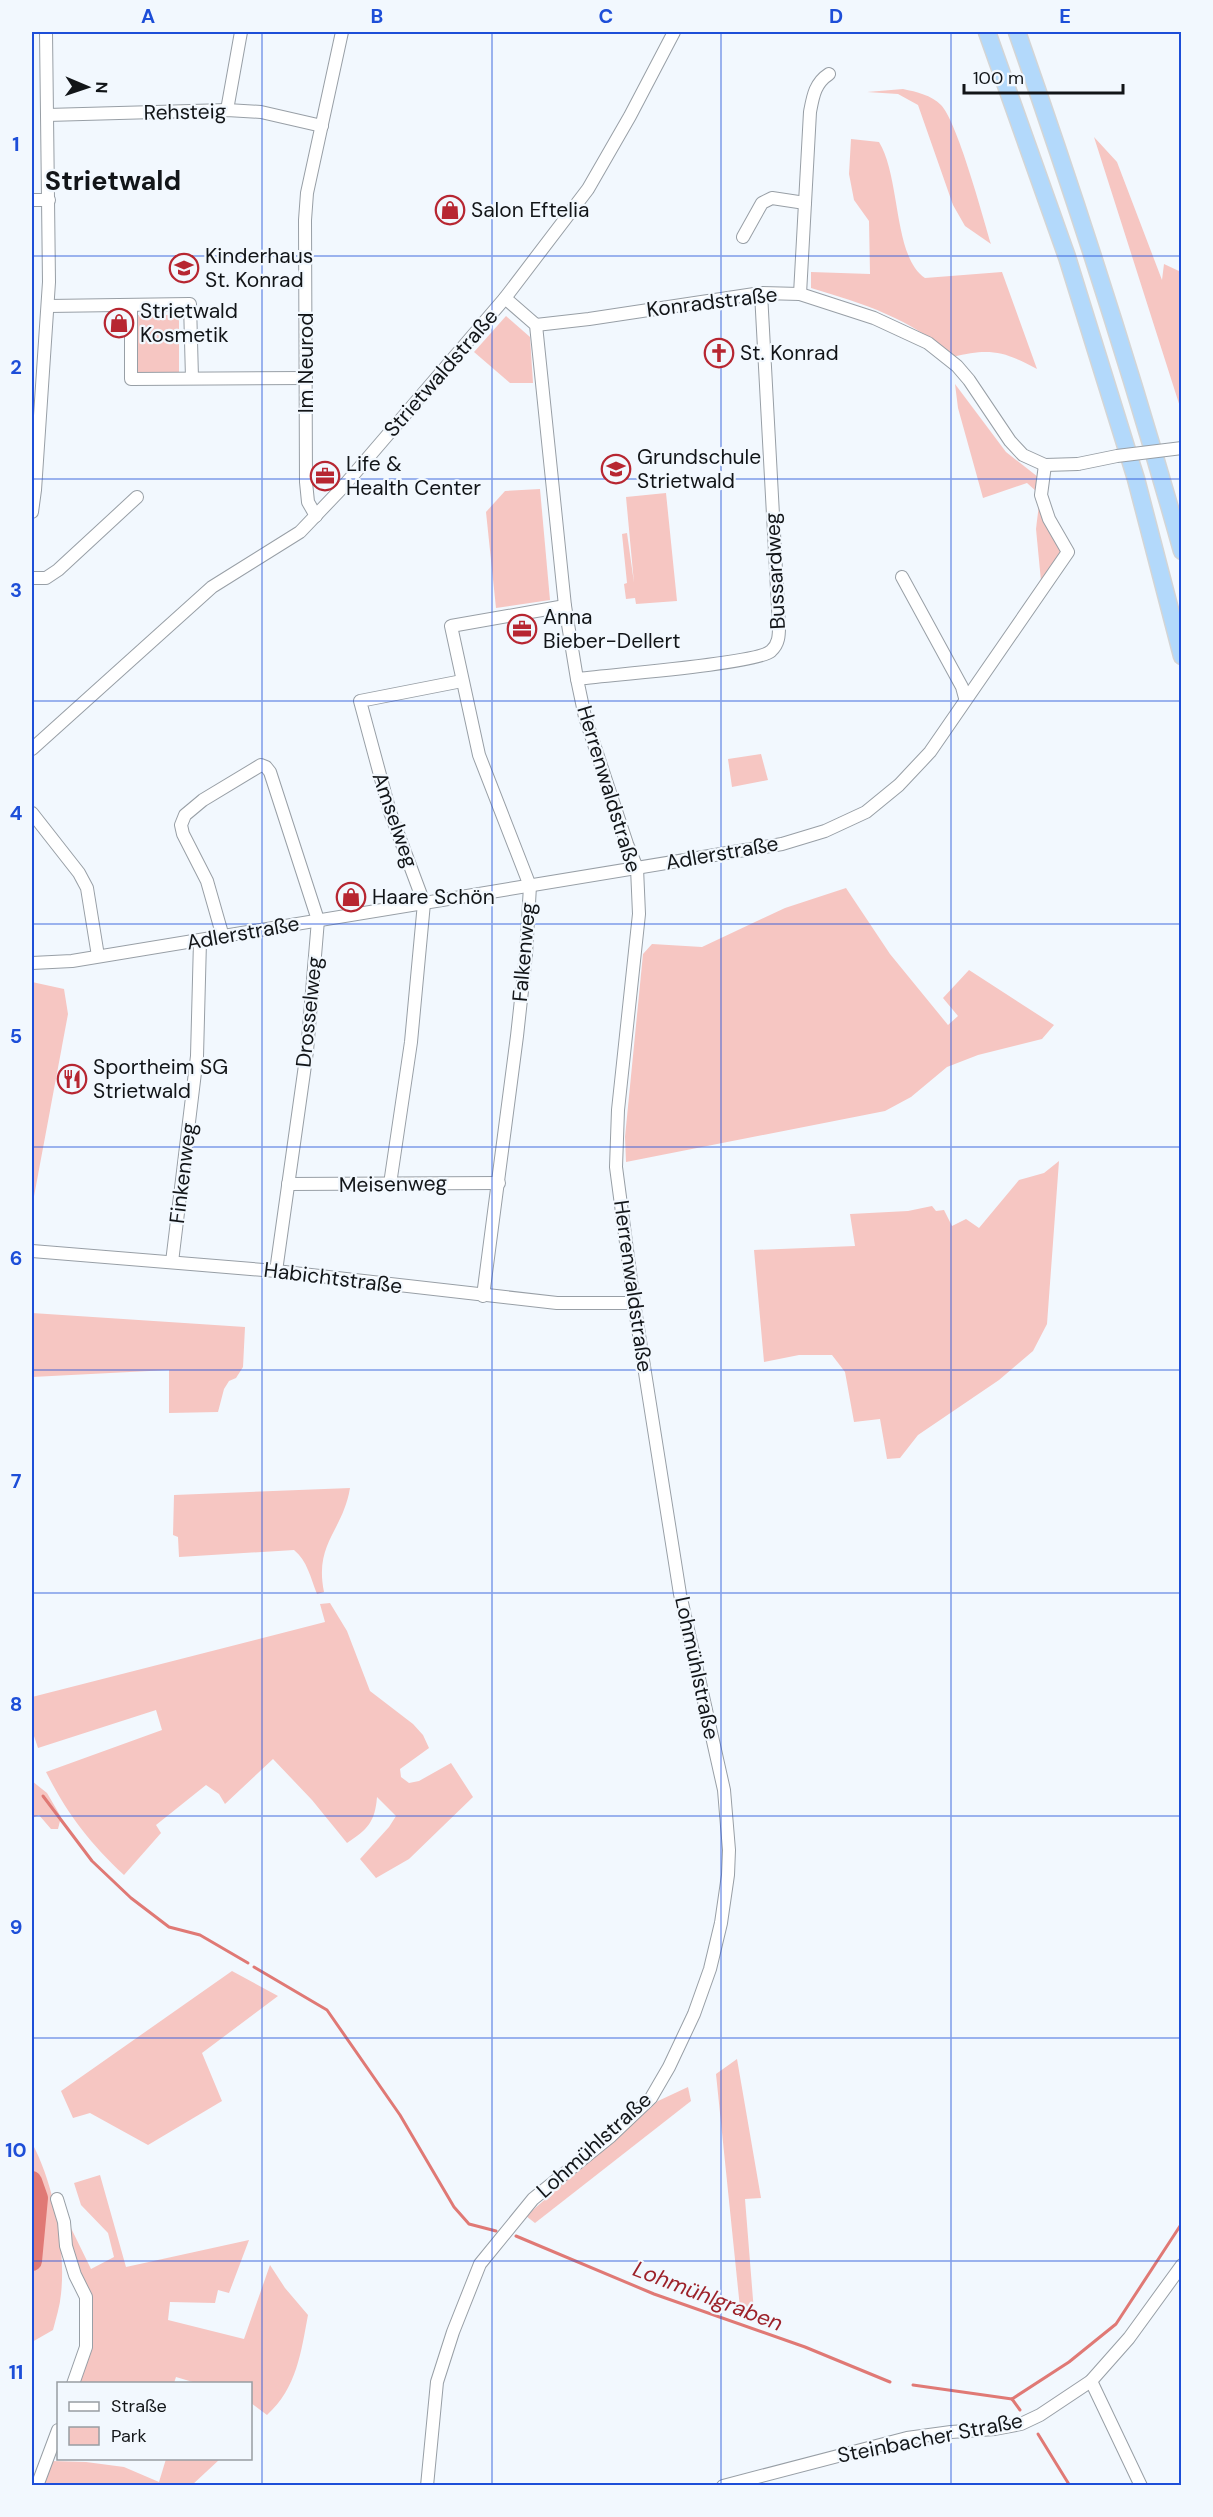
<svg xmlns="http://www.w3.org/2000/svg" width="1213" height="2517" font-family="'DM Sans',sans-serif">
<rect width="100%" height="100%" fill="#f2f8fe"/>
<!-- green -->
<g fill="#f6c6c2">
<path d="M903,89c14,3 28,6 38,16 16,16 42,112 50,139l-26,-18 -12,-21 -35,-100 -20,-11 -31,-2z"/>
<path d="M1094,137l23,25 45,118 2,-16 17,8v138z"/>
<path d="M851,139l28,3c22,36 14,115 46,136l77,-6 35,97c-33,-18 -48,-21 -84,-12 -42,-39 -89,-53 -142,-69v-16l59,2 -1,-53 -15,-21 -5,-26z"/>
<path d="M136,315h43v58l-43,1z"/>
<path d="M506,316l24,21 3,46h-23l-36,-31z"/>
<path d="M955,384l51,68 32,25 -1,15 -10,-9 -44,15 -25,-90z"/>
<path d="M540,489l10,111 -54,8 -10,-96 19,-21z"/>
<path d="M666,493l11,108 -41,3 -1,-6 -9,1 -2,-15 3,-1 -5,-49 5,-1 7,50 -8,-86z"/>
<path d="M1039,504l22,49 -20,28 -5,-52z"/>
<path d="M761,754l7,26 -36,7 -4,-28z"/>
<path d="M846,888l44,66 58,71 10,-9 -15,-18 26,-28 85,55 -12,14 -64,16 -31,12 -36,30 -26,14 -259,51 -1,-25 18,-183 9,-10 50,3 83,-39z"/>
<path d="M32,982l32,7 4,25 -36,193z"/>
<path d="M1059,1161l-12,163 -14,27 -34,29 -81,55 -18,23 -13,1 -7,-40 -26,3 -9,-50 -13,-17h-33l-35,7 -10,-112 101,-4 -5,-32 58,-3 24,-5 4,5 8,-1 8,16 14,-7 13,9 40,-48 25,-7z"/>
<path d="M32,1313l213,14 -2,40 -7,11 -7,3 -5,8 -6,23 -49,1v-43l-137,7z"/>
<path d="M350,1488c-7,43 -36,55 -26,104l-7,2c-6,-15 -10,-34 -23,-44l-115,7 -1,-20 -5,-2 1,-40z"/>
<path d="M330,1603l17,28 23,60 43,33 10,11 6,13 -29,21 1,8 8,6 10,-2 32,-18 22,34 -64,62 -33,19 -16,-19 29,-32 7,-11 -19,-19c-2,25 -9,32 -30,46l-35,-43 -39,-41 -48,45 -6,-10 -13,-9 -50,40 5,8 -37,42c-35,-33 -56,-60 -78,-103l116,-42 -6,-20 -118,38 -6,-18v-33l293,-75 -5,-18z"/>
<path d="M32,1781l15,12 14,24 -3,12h-7l-12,-14 -7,3z"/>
<path d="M232,1971l46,25 -76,57 20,48 -74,44 -58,-32 -17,5 -12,-27z"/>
<path d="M737,2059l24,139 -16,1 9,113 -14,-4 -24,-234z"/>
<path d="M688,2087l3,14 -156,122 -9,-7 132,-115z"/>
<path d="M32,2143c22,41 34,105 29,151 -1,12 -5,24 -8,36l-21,12z"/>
<path d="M100,2175l26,92 123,-27 -20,53 -11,-3 -3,13 -45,-1 -2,18 76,19 26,-74 15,23 23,27c-7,37 -11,73 -41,100l-16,-12 -1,-19 -54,-1 -20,-6 -2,6h-96l11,-35 -10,-76 -8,-27 -1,-19 21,43 23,-12 -6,-24 -27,-28 -7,-22z"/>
<path d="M166,2459h54l-28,26 -149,1 9,-25 34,1 38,5 35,15z"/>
</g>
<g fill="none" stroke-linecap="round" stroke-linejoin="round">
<!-- stream -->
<g stroke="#e07975" stroke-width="3">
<path d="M43,1796l49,65 39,37 38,29 31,8 48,28"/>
<path d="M254,1967l73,43 73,105 54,92 15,17 27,7"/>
<path d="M516,2236l138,58 151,53 85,35"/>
<path d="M913,2385l99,14"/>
<path d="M1012,2399l57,-37 47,-38 66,-101"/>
<path d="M1012,2399l8,11"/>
<path d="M1038,2434l32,52"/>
</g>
<!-- river -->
<path stroke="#e07975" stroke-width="20" d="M32,2181l6,17 -6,63"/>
<!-- minor casing -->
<g stroke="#989fa6" stroke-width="14">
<g id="minor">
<path d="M227,110l14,-78"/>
<path d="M47,115l180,-5 34,2 61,14"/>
<path d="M32,200h17"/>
<path d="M743,237l19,-34 10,-5 33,5"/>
<path d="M800,294l10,-182c3,-16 5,-29 19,-38"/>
<path d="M131,305v74l175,-1"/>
<path d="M48,306l142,-2 2,74"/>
<path d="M536,325l53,-6 172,-26 39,1 74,24 54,25 29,23 12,14 41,61 13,14 22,10 33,-1"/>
<path d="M32,512l3,-22 14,-208 -3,-250"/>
<path d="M316,516l-8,-14 -2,-20 -1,-262 2,-27 35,-161"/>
<path d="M902,577l60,110 3,11"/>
<path d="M32,578h14l12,-8 79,-73"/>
<path d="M577,679c30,-4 180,-15 194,-28 8,-7 8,-16 8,-25l-18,-333"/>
<path d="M32,749l180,-162 88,-55 42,-44 163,-190 83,-109 42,-73 44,-84"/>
<path d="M32,813l47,60 8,15 11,68"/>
<path d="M223,937l-16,-56 -24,-47 -2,-9 4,-10 18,-15 58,-35 5,2 4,5 48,148 -11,131 -31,220"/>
<path d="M32,963l40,-2 710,-117 43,-13 41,-19 33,-27 31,-33 138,-200 -19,-33 -8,-24 4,-30"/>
<path d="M288,1184l211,-1"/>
<path d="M390,1184l21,-142 13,-139 -34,-91 -30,-111 102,-20"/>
<path d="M32,1251l244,20 281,32h77"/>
<path d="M172,1262l25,-206 3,-115"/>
<path d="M483,1296l34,-260 9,-82 4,-68 -51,-131 -28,-129 114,-20"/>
<path d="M57,2199l7,23 2,24 9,29 11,22v50l-13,37"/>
<path d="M1091,2381l50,105"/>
<path d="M37,2486l21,-56"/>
<path d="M427,2486l10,-104 16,-50 27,-68 53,-65 78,-63 40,-38 18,-31 25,-53 16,-45 11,-46 7,-48 1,-25 -5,-60 -44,-196 -46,-291 -18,-136 2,-57 21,-196 -2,-46 -10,-24 -42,-127 -8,-38 -12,-73 -29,-281 -31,-27"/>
<path d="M723,2486l184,-48 44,-6 44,-3 26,-5 19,-9 51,-34 38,-43 53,-73"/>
</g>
</g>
<!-- highway casing -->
<g stroke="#d4d5d5" stroke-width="19">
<g id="highway">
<path d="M987,32l80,225 69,222 46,177"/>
<path d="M1017,32c60,171 116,344 165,519"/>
</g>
</g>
<!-- minor -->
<use href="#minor" stroke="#fff" stroke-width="12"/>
<!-- highway -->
<use href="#highway" stroke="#b3d9fb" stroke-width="16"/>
<!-- minor-bridge casing -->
<g stroke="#989fa6" stroke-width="14" stroke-linecap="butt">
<path id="minor-bridge" d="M1078,464l39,-8 65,-8"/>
</g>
<!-- minor-bridge -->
<use href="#minor-bridge" stroke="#fff" stroke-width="12"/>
</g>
<!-- grid -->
<path fill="none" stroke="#1d4ed8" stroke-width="1.5" stroke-opacity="0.55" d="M262,32v2454M492,32v2454M721,32v2454M951,32v2454M32,256h1150M32,479h1150M32,701h1150M32,924h1150M32,1147h1150M32,1370h1150M32,1593h1150M32,1816h1150M32,2038h1150M32,2261h1150"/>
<!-- icons -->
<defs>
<g id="shop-ring" transform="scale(1.5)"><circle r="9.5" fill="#f2f8fe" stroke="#b72631" stroke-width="1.5"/><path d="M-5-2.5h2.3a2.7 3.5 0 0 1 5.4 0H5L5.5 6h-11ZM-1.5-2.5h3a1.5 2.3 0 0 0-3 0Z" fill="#b72631"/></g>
<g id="school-ring" transform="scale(1.5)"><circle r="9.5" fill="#f2f8fe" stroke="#b72631" stroke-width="1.5"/><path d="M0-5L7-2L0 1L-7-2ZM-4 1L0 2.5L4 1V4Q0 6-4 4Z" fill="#b72631"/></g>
<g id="church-ring" transform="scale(1.5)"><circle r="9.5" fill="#f2f8fe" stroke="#b72631" stroke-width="1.5"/><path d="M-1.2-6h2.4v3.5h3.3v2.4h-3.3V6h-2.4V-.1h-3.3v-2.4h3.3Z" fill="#b72631"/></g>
<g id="office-ring" transform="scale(1.5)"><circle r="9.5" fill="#f2f8fe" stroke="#b72631" stroke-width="1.5"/><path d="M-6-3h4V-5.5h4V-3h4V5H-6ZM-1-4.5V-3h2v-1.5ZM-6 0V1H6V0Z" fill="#b72631"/></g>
<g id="restaurant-ring" transform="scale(1.5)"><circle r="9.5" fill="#f2f8fe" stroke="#b72631" stroke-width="1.5"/><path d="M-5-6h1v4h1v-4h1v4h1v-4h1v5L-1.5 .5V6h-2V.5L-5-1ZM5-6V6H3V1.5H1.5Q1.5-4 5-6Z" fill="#b72631"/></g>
</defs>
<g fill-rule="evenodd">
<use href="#shop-ring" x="450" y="210"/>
<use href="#school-ring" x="184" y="268"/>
<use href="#shop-ring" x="119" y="323"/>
<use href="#church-ring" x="719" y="353"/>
<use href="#school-ring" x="616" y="469"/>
<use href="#office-ring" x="325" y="476"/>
<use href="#office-ring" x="522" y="629"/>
<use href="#shop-ring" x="351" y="897"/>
<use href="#restaurant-ring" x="72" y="1079"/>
</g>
<g text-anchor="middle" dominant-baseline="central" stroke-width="4.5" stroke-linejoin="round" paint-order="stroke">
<!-- street labels -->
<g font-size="21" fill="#121518" stroke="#f2f8fe">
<text transform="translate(185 112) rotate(-1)">Rehsteig</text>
<text transform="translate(712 302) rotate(-7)">Konradstraße</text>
<text transform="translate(306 363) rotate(-90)">Im Neurod</text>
<text transform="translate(441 373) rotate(-49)">Strietwaldstraße</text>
<text transform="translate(775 571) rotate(-93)">Bussardweg</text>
<text transform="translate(609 789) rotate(73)">Herrenwaldstraße</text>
<text transform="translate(395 820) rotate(71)">Amselweg</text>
<text transform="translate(722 853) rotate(-10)">Adlerstraße</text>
<text transform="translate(243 933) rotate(-10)">Adlerstraße</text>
<text transform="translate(524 952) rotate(-85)">Falkenweg</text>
<text transform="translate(309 1012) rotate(-84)">Drosselweg</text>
<text transform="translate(183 1173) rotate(-83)">Finkenweg</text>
<text transform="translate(393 1184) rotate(-1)">Meisenweg</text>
<text transform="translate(333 1278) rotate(7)">Habichtstraße</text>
<text transform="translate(633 1286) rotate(82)">Herrenwaldstraße</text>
<text transform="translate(697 1668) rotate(78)">Lohmühlstraße</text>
<text transform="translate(594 2145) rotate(-42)">Lohmühlstraße</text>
<text transform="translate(930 2438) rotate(-11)">Steinbacher Straße</text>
</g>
<!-- poi labels -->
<g font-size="21" fill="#121518" stroke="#f2f8fe" text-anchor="start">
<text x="471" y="210">Salon Eftelia</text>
<text x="205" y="256">Kinderhaus<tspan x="205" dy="24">St. Konrad</tspan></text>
<text x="140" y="311">Strietwald<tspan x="140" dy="24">Kosmetik</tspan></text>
<text x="740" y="353">St. Konrad</text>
<text x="637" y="457">Grundschule<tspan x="637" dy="24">Strietwald</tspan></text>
<text x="346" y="464">Life &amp;<tspan x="346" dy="24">Health Center</tspan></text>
<text x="543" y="617">Anna<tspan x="543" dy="24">Bieber-Dellert</tspan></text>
<text x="372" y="897">Haare Schön</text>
<text x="93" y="1067">Sportheim SG<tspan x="93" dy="24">Strietwald</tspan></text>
</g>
<!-- water labels -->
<g font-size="22" font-style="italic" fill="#9d222a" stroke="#f2f8fe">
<text transform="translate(708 2296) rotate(21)">Lohmühlgraben</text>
</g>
<!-- district labels -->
<g font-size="27" font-weight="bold" fill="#121518" stroke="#f2f8fe">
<text x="113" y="180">Strietwald</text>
</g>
</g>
<!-- border -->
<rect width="1213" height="2517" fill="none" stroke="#f2f8fe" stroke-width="66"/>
<!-- legend -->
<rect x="57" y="2382" width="195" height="78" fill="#f2f8fe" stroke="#989da2" stroke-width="1.5"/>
<rect x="69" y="2402" width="30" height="9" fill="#ffffff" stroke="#989da2" stroke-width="1.5"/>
<text x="111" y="2412" font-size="18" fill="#121518">Straße</text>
<rect x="69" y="2427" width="30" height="18" fill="#f6c6c2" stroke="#989da2" stroke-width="1.5"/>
<text x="111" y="2442" font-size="18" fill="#121518">Park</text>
<!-- north arrow -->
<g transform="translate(87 87) rotate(92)" stroke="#f2f8fe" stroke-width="4.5" paint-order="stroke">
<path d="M0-4.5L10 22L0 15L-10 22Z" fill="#121518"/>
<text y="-9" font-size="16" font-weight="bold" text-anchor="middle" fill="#121518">N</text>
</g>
<!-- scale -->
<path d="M964 84v9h159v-9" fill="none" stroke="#121518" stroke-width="3"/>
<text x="973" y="84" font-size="18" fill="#121518" stroke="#f2f8fe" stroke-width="4.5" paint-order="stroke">100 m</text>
<rect x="33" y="33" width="1147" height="2451" fill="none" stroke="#1d4ed8" stroke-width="2"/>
<g font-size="20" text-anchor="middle" font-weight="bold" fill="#1d4ed8">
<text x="148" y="23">A</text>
<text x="377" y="23">B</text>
<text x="606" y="23">C</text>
<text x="836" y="23">D</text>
<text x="1065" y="23">E</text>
<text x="16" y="151">1</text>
<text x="16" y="374">2</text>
<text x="16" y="597">3</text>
<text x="16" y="820">4</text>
<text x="16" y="1043">5</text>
<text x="16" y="1265">6</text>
<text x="16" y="1488">7</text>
<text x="16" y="1711">8</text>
<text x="16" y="1934">9</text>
<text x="16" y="2157">10</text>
<text x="16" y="2379">11</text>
</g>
</svg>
